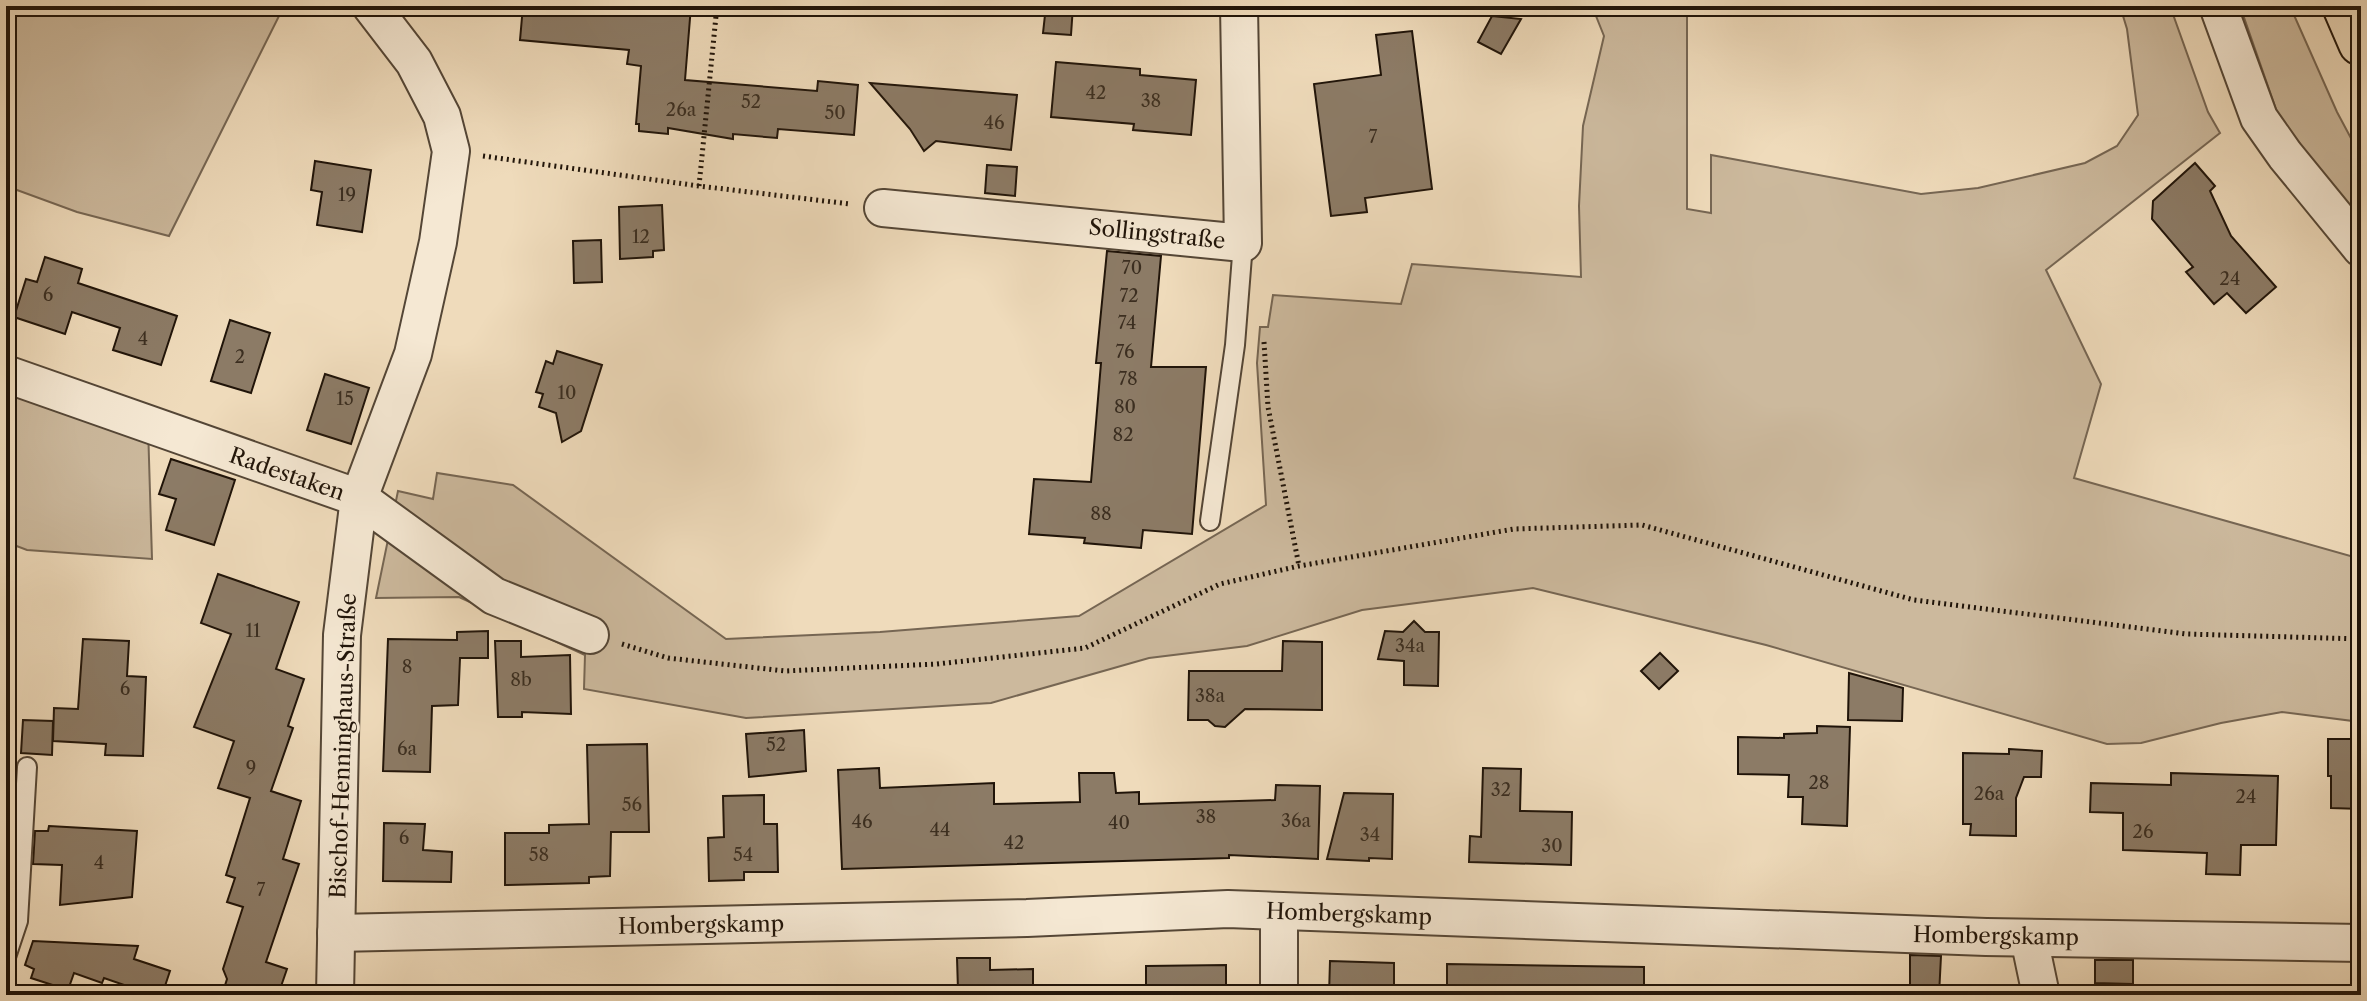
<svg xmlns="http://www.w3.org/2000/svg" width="2367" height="1001" font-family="'Libre Caslon Text',serif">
<rect width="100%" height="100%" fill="#efdbbb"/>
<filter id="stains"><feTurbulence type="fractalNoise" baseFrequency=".0025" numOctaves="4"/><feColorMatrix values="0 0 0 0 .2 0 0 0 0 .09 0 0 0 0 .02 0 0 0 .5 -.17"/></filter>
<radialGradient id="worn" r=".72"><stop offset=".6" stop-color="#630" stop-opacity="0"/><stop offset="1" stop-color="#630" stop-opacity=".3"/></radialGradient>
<!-- green -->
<g fill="#ccb99d" stroke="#766653" stroke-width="2">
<path d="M6,6h278l-115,230 -92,-24 -71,-26z"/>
<path d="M1592,6h95v203l24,4v-58l210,39 57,-6 107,-25 32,-17 21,-31 -11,-86 -7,-23h50l38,106 12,21 -174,137 55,114 -27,94 287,81v163l-79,-10 -61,11 -80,20 -34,1 -341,-99 -233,-57 -171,22 -115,36 -98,12 -158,45 -245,15 -162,-29 1,-34 -126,-58 -83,1 22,-107 35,8 4,-26 76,12 213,154 154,-7 199,-16 187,-111 -9,-142 3,-36h8l5,-32 128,9 11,-40 169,13 -2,-71 4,-80 21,-90z"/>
<path d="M2240,6h50l47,106 24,45v74l-76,-96z"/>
<path d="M6,374l142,52 4,133 -125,-9 -21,-8z"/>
</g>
<!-- building -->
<g fill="#8c7b66" stroke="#201409" stroke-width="2">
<path d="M523,6h168l-6,74 132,11 1,-10 40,4 -4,50 -76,-6 -1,9 -44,-4v5l-65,-11v6l-29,-3v-7h-3l5,-58 -14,-2 2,-14 -109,-10z"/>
<path d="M1046,6h27l-2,29 -28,-2z"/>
<path d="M1492,16l29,3 -20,35 -23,-12z"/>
<path d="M1412,31l20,158 -67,9 2,14 -36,4 -17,-132 67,-9 -5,-40z"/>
<path d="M1056,62l84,7v6l56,5 -5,55 -58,-5 1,-6 -83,-7z"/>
<path d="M870,83l147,12 -6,55 -75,-9 -12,10 -14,-22z"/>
<path d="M315,161l56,9 -9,62 -45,-7 5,-33 -11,-2z"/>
<path d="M2195,163l20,23 -5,5 21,45 45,51 -30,26 -19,-20 -13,11 -28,-32 7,-5 -41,-48 1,-18z"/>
<path d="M987,165l30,2 -2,29 -30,-3z"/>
<path d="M662,205l2,45 -11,1v6l-33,2 -1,-52z"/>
<path d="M601,240l1,42 -28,1 -1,-42z"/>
<path d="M1107,251l54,5 -10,111h55l-14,167 -49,-4 -2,18 -57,-5 1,-5 -56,-4 5,-55 57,3 10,-119h-5z"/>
<path d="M45,257l37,12 -4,14 99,33 -16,49 -48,-15 7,-22 -48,-16 -7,22 -51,-17 12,-38 11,3z"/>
<path d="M230,320l40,13 -19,60 -40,-12z"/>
<path d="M557,351l45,14 -21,66 -19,11 -6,-29 -17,-6 4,-13 -7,-2 10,-31 7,3z"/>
<path d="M325,374l44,14 -18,56 -44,-14z"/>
<path d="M171,459l64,21 -21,65 -48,-15 10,-31 -17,-5z"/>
<path d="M218,574l81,28 -23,67 28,10 -16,47 5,2 -22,63 30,10 -18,58 16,5 -33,98 21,7 -9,26h-56l5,-16 -4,-10 20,-62 -16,-5 8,-24 -9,-3 24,-77 -32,-10 16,-47 -40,-14 37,-93 -30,-11z"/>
<path d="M1414,621l11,11h14l-1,54 -34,-1v-24l-26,-2 7,-28 18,1z"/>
<path d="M488,631v27h-28l-2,47 -26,1 -2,66 -47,-1 5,-132 69,1v-8z"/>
<path d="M83,639l46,2 -2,35 19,1 -3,79 -38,-1 1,-11 -53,-3 1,-33 24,1z"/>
<path d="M495,641h26v16l49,-2 1,59 -49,-2v5h-24z"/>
<path d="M1283,641l39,1v68l-77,-1 -20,18 -10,-1 -7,-6h-20l1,-49h93z"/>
<path d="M1660,653l18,18 -19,18 -18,-18z"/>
<path d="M1849,673l54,15 -1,33 -54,-1z"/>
<path d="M23,720l30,1 -1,34 -31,-2z"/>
<path d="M1817,726l33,1 -3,99 -45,-2 1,-27h-15l1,-22 -51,-1v-37l46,1v-4l33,-1z"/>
<path d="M804,730l2,41 -57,6 -3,-43z"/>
<path d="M2328,739h33v70l-30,-1v-32h-3z"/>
<path d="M647,744l2,88h-38l-1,44 -21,1v6l-84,2v-52h44v-8l40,-1 -2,-79z"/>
<path d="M2009,749l33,2 -1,26h-17l-8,21v38l-46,-1 1,-11h-8v-71l46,1z"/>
<path d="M879,768l1,20 114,-5v21l86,-2 -1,-29h35l2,20 23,-1v12l136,-4 1,-15 44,1 -2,73 -89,-4v3l-387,11 -4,-99z"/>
<path d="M1483,768l38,1 -1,42 52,1 -1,53 -102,-3 1,-26 11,1z"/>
<path d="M2171,773l107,3 -2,69h-35l-1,30 -34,-1 1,-21 -84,-3v-37l-33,-1 1,-29 80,2z"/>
<path d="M1344,793l49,1 -1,65 -23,-1v3l-42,-2z"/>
<path d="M764,795v29h13l1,48h-34v8l-35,1 -1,-43 16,-1 -1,-41z"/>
<path d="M384,823l41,1 -2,26 29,2 -1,30 -68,-1z"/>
<path d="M49,826l88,5 -5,66 -72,8 2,-40 -29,-1 2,-33h13z"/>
<path d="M6,830h5l-2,33h-3z"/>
<path d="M33,941l105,5 -4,13 36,12 -8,24h-9l-49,-17 -2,5 -28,-10 -6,17 -37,-12 3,-9 -9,-4z"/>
<path d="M1910,955l31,1 -2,39h-29z"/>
<path d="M957,958h33v12l43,-1v26h-43v-7l-32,2z"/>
<path d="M2095,960h38v24l-38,-1z"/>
<path d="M1330,961l64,2v32h-65z"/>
<path d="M1447,964l197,3v28h-197z"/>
<path d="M1226,965v30l-80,-1v-28z"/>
</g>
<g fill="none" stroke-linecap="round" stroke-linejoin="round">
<!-- service casing -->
<g stroke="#544636" stroke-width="22">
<g id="service">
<path d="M1210,521l25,-176 8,-102"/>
<path d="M6,957l12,-36 9,-154"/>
</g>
</g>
<!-- minor casing -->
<g stroke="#544636" stroke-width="40">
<g id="minor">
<path d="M2218,6l41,112 26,37 76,93"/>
<path d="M883,208l360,35 -4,-237"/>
<path d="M6,374l353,124 135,98 96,39"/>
<path d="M336,933l691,-15 201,-9 758,28 375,6"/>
<path d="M2029,938l12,57"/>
<path d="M335,995l7,-360 17,-137 54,-144 25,-112 13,-91 -9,-35 -28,-54 -43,-56"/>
<path d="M1279,995v-84"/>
</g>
</g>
<!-- primary casing -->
<g stroke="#201409" stroke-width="48">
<path id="primary" d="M2345,6l16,37"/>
</g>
<!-- path -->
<g stroke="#201409" stroke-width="5" stroke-dasharray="2 4" stroke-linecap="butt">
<path d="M483,156l216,30 151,18"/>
<path d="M699,186l18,-180"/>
<path d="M1264,342l4,65 31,159"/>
<path d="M622,644l46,14 117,13 152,-7 148,-16 135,-64 79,-18 215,-37 128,-4 272,75 273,34 174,5"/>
</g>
<!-- service -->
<use href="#service" stroke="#f5e8d3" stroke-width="18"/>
<!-- minor -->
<use href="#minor" stroke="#f5e8d3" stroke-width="36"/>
<!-- primary -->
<use href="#primary" stroke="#efdbbb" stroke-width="44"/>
</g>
<g text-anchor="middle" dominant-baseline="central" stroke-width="6" stroke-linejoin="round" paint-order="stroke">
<!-- number labels -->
<g font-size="18" fill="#3b2e20">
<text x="1096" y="93">42</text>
<text x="1151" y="101">38</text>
<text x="751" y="102">52</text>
<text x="681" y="110">26a</text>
<text x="835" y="113">50</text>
<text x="994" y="123">46</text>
<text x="1373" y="137">7</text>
<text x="347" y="195">19</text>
<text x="641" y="237">12</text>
<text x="1132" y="268">70</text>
<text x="2230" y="279">24</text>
<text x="48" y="295">6</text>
<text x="1129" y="296">72</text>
<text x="1127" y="323">74</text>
<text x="143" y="339">4</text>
<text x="1125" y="352">76</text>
<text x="240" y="357">2</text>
<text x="1128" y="379">78</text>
<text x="567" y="393">10</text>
<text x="345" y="399">15</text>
<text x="1125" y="407">80</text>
<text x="1123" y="435">82</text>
<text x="1101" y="514">88</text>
<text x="253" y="631">11</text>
<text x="1410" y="646">34a</text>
<text x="407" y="667">8</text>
<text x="521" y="680">8b</text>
<text x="125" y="689">6</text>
<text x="1210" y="696">38a</text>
<text x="776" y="745">52</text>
<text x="407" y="749">6a</text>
<text x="251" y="768">9</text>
<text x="1819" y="783">28</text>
<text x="1501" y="790">32</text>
<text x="1989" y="794">26a</text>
<text x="2246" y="797">24</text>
<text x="632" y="805">56</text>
<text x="1206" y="817">38</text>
<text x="1296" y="821">36a</text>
<text x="862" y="822">46</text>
<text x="1119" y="823">40</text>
<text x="940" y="830">44</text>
<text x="2143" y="832">26</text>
<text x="1370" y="835">34</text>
<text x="404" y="838">6</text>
<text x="1014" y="843">42</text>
<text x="1552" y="846">30</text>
<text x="539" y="855">58</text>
<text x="743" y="855">54</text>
<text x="99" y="863">4</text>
<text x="261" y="890">7</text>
</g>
<!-- street labels -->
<g font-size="22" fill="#201409" stroke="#f5e8d3">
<text transform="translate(1157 234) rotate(6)">Sollingstraße</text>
<text transform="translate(287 474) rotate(19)">Radestaken</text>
<text transform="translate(343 746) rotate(-88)">Bischof-Henninghaus-Straße</text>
<text transform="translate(1349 914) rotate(2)">Hombergskamp</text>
<text transform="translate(701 925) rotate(-1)">Hombergskamp</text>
<text transform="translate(1996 936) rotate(1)">Hombergskamp</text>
</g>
</g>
<!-- margin -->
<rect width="2367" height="1001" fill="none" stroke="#efdbbb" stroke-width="32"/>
<rect x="8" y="8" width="2351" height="985" fill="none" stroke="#201409" stroke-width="4"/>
<rect x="16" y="16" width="2335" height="969" fill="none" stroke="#201409" stroke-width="2"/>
<rect width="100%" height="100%" filter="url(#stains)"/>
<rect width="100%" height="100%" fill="url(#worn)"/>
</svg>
